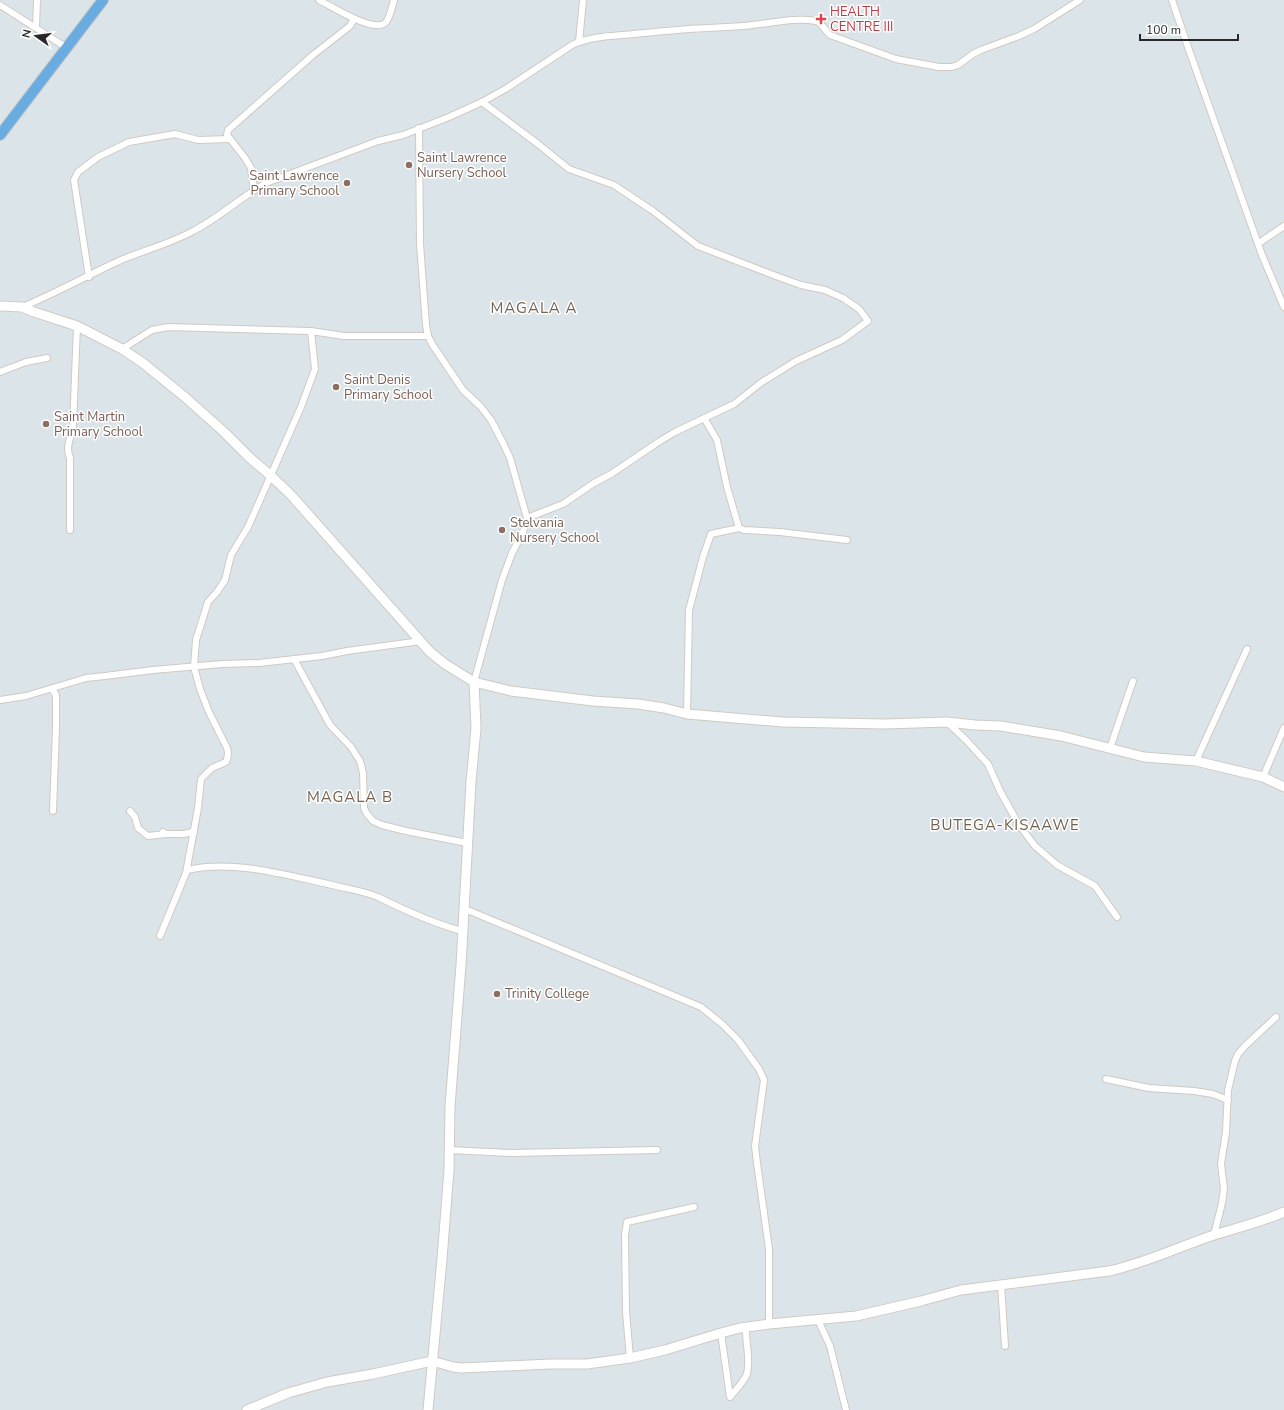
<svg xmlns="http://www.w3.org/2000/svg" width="1284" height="1410" font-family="'Nunito Sans',sans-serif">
<rect width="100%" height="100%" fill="#dbe5e9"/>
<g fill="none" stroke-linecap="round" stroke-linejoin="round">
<!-- street casing -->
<g stroke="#d0c9c3" stroke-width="8">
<g id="street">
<path d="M319,0c12,6 54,33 66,23 5,-4 7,-17 9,-23"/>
<path d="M1172,0l17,50 73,205 22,52"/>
<path d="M0,5l67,43"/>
<path d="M36,28l1,-28"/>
<path d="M579,42l4,-42"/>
<path d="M482,102l56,42 31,25 45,16 39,26 45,35 78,30 25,9 24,5 18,8 16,11 9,12 -26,19 -46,21 -34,21 -28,22 -59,28 -15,9 -49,33 -17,9 -31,21 -36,14"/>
<path d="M419,128l1,116 6,81 2,11 4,8 31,46 18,17 10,13 12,23 7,15 17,60 -4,14 -11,21 -10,27 -28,102"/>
<path d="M254,190l-3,-22 -6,-10 -18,-23 1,-5 85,-75 37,-29 4,-7"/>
<path d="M1259,243l25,-17"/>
<path d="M89,277l-15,-97 4,-8 20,-15 31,-15 46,-8 23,6 32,-1"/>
<path d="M22,307c34,-14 66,-32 99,-47 24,-10 51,-17 74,-30 25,-13 46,-33 71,-47l112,-42 25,-6 46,-18 33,-15 25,-14 65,-43c19,-9 41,-9 62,-11 24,-2 48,-5 73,-6 15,-1 30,-1 45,-3 21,-2 43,-8 64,-4 6,1 8,9 14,14l66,24 43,8h13l6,-2 15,-11 8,-4 38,-14 15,-7 46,-29"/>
<path d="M122,349l30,-19 16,-3 143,4 33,5h84"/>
<path d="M0,372l26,-10 21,-4"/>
<path d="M704,418l13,22 10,47 12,41"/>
<path d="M70,530v-72c-5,-11 1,-20 3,-32l4,-100"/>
<path d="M294,659l36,66 21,22 9,14 3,12 1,35 3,6 6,7 9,4 24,6 61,12"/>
<path d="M52,689l4,6v33l-3,83"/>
<path d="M0,700l26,-4 60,-18 19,-2 48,-6 69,-6 37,-1 63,-7 25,-5 74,-10"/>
<path d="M687,714l2,-104 14,-53 8,-23 28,-6 5,2 36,2 67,8"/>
<path d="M947,722l19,18 22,24 12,27 19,34 16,21 22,19 38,21 22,31"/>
<path d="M1110,748l23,-67"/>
<path d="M1196,761l51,-112"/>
<path d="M1263,777l21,-49"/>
<path d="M130,811l5,6 3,11 10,8 18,-2"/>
<path d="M163,832l3,2h17l11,-2"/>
<path d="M187,870c47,-10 95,4 141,14 15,4 36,7 50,13 28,14 54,26 84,34"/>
<path d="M465,909l236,98 21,17 16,16 21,29 5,11 -9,66 2,17 12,86v75"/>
<path d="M160,936l26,-63 12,-65 3,-29 11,-11 14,-6c2,-5 3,-9 1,-14l-18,-36 -9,-23 -6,-22 2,-27 12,-38 9,-10 8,-12 6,-25 17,-28 53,-120 14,-38 -4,-38"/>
<path d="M1106,1079l43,9 45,3 19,3 15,6"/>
<path d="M449,1150l63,3 145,-3"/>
<path d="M1214,1235l8,-32 2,-14 -3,-25 5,-32 2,-42 7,-29 3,-7 7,-8 31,-29"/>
<path d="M1001,1284l4,62"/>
<path d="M818,1320l12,26 16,64"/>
<path d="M721,1333l9,64c5,-6 15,-17 17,-23 4,-15 -2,-32 -1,-47"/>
<path d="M630,1358l-4,-46 -1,-77 2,-13 67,-15"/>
</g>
</g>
<!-- secondary casing -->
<g stroke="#d0c9c3" stroke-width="11">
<g id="secondary">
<path d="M0,306l22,1 12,5 43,14 45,23 21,14 43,35 38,34 26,26 20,17 21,20 139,157 15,12 29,18 37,9 82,10 45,3 26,4 23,6 96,8 102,2 62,-2 28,3 26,1 60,10 83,21 52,4 67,16 21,10"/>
<path d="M247,1410l41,-17 39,-11 46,-8 59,-13 21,6 8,1 89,-4h37l43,-6 35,-8 56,-17 19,-5 29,-4 87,-8 65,-15 40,-11 148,-19c37,-8 69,-24 105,-36 23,-7 47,-13 70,-23"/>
<path d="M428,1410l14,-151 7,-89 1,-64 11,-141 10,-183 5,-54 -2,-46"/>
</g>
</g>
<!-- primary casing -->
<g stroke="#c3c3c3" stroke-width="12">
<path id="primary" d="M0,135l103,-135"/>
</g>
<!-- street -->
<use href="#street" stroke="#fff" stroke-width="6"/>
<!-- secondary -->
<use href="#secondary" stroke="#fff" stroke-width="9"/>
<!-- primary -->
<use href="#primary" stroke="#68ace1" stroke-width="10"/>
</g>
<!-- markers -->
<path fill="#e0444e" stroke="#fff" stroke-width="1.5" d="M819 13h4v4h4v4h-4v4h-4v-4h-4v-4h4z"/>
<g fill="#8d6e63" stroke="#fff" stroke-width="1.5">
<circle cx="409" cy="165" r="4"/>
<circle cx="347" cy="183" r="4"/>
<circle cx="336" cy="387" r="4"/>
<circle cx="46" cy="424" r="4"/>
<circle cx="502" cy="530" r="4"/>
<circle cx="497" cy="994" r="4"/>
</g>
<g text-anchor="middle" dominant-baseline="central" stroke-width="3" stroke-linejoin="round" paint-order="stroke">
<!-- health labels -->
<g font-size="13" fill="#be3a42" stroke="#fff" text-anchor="start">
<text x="830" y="12">HEALTH<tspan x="830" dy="15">CENTRE III</tspan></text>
</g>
<!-- education labels -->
<g font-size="13" fill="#785e54" stroke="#fff" text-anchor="start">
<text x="417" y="158">Saint Lawrence<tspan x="417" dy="15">Nursery School</tspan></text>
<text x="339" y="176" text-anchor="end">Saint Lawrence<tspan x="339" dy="15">Primary School</tspan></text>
<text x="344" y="380">Saint Denis<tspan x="344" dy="15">Primary School</tspan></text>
<text x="54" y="417">Saint Martin<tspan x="54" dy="15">Primary School</tspan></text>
<text x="510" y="523">Stelvania<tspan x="510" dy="15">Nursery School</tspan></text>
<text x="505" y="994">Trinity College</text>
</g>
<!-- quarter labels -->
<g font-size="15" letter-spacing="1" fill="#73604d" stroke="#fff">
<text x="534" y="308">MAGALA A</text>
<text x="350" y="797">MAGALA B</text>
<text x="1005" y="825">BUTEGA-KISAAWE</text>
</g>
</g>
<!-- north arrow -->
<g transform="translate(36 36) rotate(284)" stroke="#ffffff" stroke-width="3" paint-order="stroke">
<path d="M0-3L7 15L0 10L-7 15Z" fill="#282828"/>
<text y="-6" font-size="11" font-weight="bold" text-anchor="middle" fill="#282828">N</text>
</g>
<!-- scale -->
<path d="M1140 34v6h98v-6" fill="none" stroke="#282828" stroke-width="2"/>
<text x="1146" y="34" font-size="12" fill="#282828" stroke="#ffffff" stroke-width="3" paint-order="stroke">100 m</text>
</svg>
